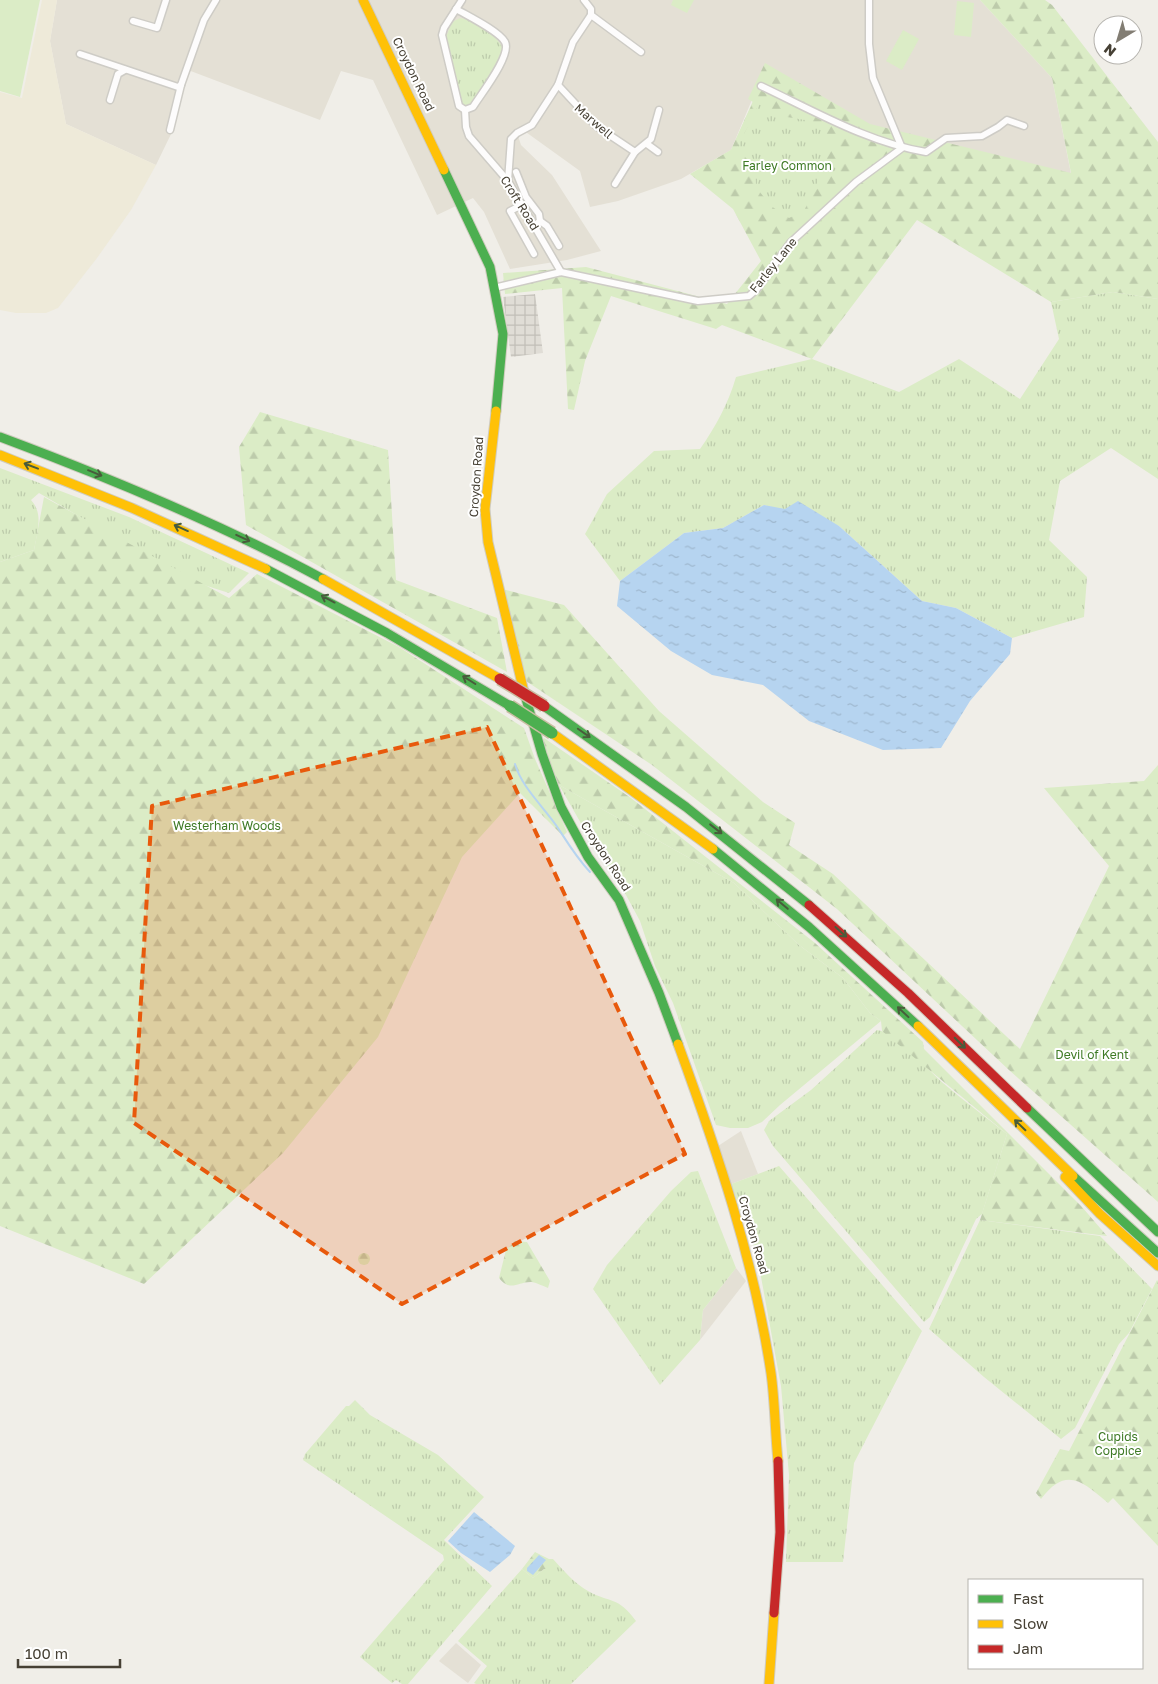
<svg xmlns="http://www.w3.org/2000/svg" width="1158" height="1684" font-family="'Golos Text',sans-serif">
<defs>
<pattern id="industrial-grid" width="8" height="8" patternUnits="userSpaceOnUse" patternTransform="scale(1.25)"><rect width="8" height="8" fill="#e0ddd6"/><path d="M0 4h8M4 0v8" fill="none" stroke="#c2bfb8"/></pattern>
<pattern id="grass-tufts" width="24" height="20" patternUnits="userSpaceOnUse" patternTransform="scale(1.25)"><rect width="24" height="20" fill="#dbecc6"/><path d="M3 7l-1-3M5 7V3M7 7l1-3M15 17l-1-3M17 17v-4M19 17l1-3" fill="none" stroke="#bdcbab"/></pattern>
<pattern id="forest-firs" width="22" height="20" patternUnits="userSpaceOnUse" patternTransform="scale(1.25)"><rect width="22" height="20" fill="#dbecc6"/><path d="M5 1l3.5 6h-7zM16 11l3.5 6h-7z" fill="#bdcbab"/></pattern>
<pattern id="water-ripples" width="26" height="14" patternUnits="userSpaceOnUse" patternTransform="scale(1.25)"><rect width="26" height="14" fill="#b6d4f0"/><path d="M2 4q2-2 4 0t4 0M15 11q2-2 4 0t4 0" fill="none" stroke="#9eb7ce"/></pattern>
</defs>
<rect width="100%" height="100%" fill="#f0eee8"/>
<!-- residential -->
<g fill="#e4e0d5">
<path d="M57,0h923l72,78 19,96 -177,-34 -133,-62 -30,72 -50,29 -63,22 -28,6 -10,-36 -57,-41 -6,3 4,12 31,30 49,76 -34,9 -57,9 -26,-57 -11,-14 -36,17 -64,-135 -32,-9 -21,49 -132,-50 -16,62 -16,33 -90,-41 -16,-83z"/>
<path d="M741,1131l17,43 -27,10 -13,-38z"/>
<path d="M736,1268l10,13 -46,59 3,-30z"/>
<path d="M456,1643l25,22 -13,18 -29,-22z"/>
</g>
<!-- industrial -->
<path fill="url(#industrial-grid)" d="M535,294l8,59 -32,4 -8,-60z"/>
<!-- education -->
<path fill="#eeead9" d="M42,0h15l-7,41 16,83 90,41 -25,45 -34,48 -39,50 -12,5h-30l-16,-3v-218l22,6z"/>
<!-- grass -->
<g fill="url(#grass-tufts)">
<path d="M460,18c15,2 41,19 44,34l-33,53 -4,2 -4,-2 -3,-6 -14,-62 6,-15z"/>
<path d="M753,101l141,48 -106,92 -86,-74 29,-17z"/>
<path d="M1113,292l45,7v180l-47,-31 -51,33 -11,59 38,37 -3,40 -72,21 -56,-30 -34,-7 -83,-75 -75,-21 -41,23 -39,5 -64,48 -35,-47 22,-40 47,-43 46,-2c16,-23 28,-45 36,-72l76,-18 87,33 60,-33 61,40 39,-60 -8,-37z"/>
<path d="M0,468l129,49 120,56 -20,20 -41,-13 -149,-87 -8,7c13,14 6,33 3,50l-34,12z"/>
<path d="M559,785l175,98 65,62 44,33 27,35 11,8 -101,84 -18,17 -14,6h-18l-14,-3 -43,-122 -18,-37 -15,-45 -21,-39 -21,-29z"/>
<path d="M877,1030c17,1 52,41 66,53 21,18 43,34 64,51l-25,80 -6,5 -46,98 -6,5 -151,-176 -9,-16 5,-9 42,-31z"/>
<path d="M779,1166l143,165 -68,132 -11,99h-57l3,-87 -8,-89 -24,-131 -26,-71z"/>
<path d="M698,1171l38,97 -33,42 -3,30 -40,45 -67,-96 14,-24 64,-74 20,-19z"/>
<path d="M980,1220l120,16 52,53 -23,44 -10,11 -44,84 -14,11 -77,-62 -55,-48z"/>
<path d="M355,1400l15,15 68,40 46,42 -40,43 48,46 -84,98h-6l-6,-4 -4,3 -32,-26 84,-97 -1,-5 -140,-95 2,-6 41,-48h3z"/>
<path d="M549,1559h4c10,11 22,25 35,32 23,13 29,4 48,30l-65,63h-95l-2,-1 13,-17 -29,-25 64,-72 11,9 16,-13z"/>
</g>
<!-- forest -->
<g fill="url(#forest-firs)" fill-rule="evenodd">
<path d="M980,0h65l7,5 106,137v157l-45,-7 -62,10 -134,-82 -105,139 -90,-34 -6,4 -105,-33 -26,65 -11,49 -6,-1 -6,-121 -57,6 -2,-21 83,-6 141,37 34,-43 -28,-52 -43,-35 41,-24 22,-48 -5,-3 17,-36 105,61 201,49 -19,-95zM759,104l28,13 24,4 12,11 1,24 12,13 -9,10h-8l-15,32 -15,7 -18,-12 -15,-19 -1,-19 -18,-20z"/>
<path d="M260,412l128,38 8,130 101,38 10,54 -261,-147 -7,-78z"/>
<path d="M44,497l185,101 28,-24 142,73 125,81 11,31 32,73 -4,4 -43,-43 -58,64 -84,180 -95,116 -139,131 -144,-58v-664l34,-12z"/>
<path d="M502,589l62,16 95,106 104,91 32,21 -6,22 44,29 187,175 89,-183 -65,-78 100,-7 14,-16v437l-149,-132 -172,-161 -185,-144 -126,-84z"/>
<path d="M544,738l87,60 184,145 108,99 1,7 158,158 25,29 -127,-16 27,-86 -125,-103 -1,-10 -11,-8 -27,-35 -44,-33 -65,-62 -175,-98 -17,-39z"/>
<path d="M515,1241l12,1 23,39 -2,7c-5,-2 -11,-5 -16,-6 -14,-1 -21,11 -33,-4l7,-28z"/>
<circle cx="364" cy="1259" r="6"/>
<path d="M1157,1280l1,1v265l-45,-48 -5,5c-26,-22 -42,-37 -67,-4l-5,-6 24,-44 9,2z"/>
<path d="M535,1552l14,7v10h-5l-11,9 -11,-9z"/>
</g>
<!-- garden -->
<g fill="#dbecc6">
<path d="M0,0h40l-20,97 -20,-6z"/>
<path d="M673,0h21l-7,13 -16,-8z"/>
<path d="M957,1l17,2 -3,34 -17,-2z"/>
<path d="M903,30l16,9 -17,31 -16,-9z"/>
</g>
<!-- water -->
<g fill="url(#water-ripples)">
<path d="M798,501l41,25 83,75 34,7 56,30 -2,16 -40,47 -29,47 -58,2 -74,-29 -46,-36 -51,-10 -41,-24 -54,-45 3,-25 64,-48 39,-5 41,-23 21,4z"/>
<path d="M474,1512l41,34 -5,9 -20,17 -29,-19 -13,-12z"/>
<path d="M539,1555l7,5 -13,15 -6,-4v-3z"/>
</g>
<g fill="none" stroke-linecap="round" stroke-linejoin="round">
<!-- stream -->
<path stroke="#b6d4f0" stroke-width="2" d="M515,764c7,24 29,43 43,64 11,17 18,29 32,44"/>
<!-- street casing -->
<g stroke="#ceccc6" stroke-width="9">
<g id="street">
<path d="M462,0l-18,28 -2,7 17,71 6,4"/>
<path d="M456,9c12,7 43,22 49,33 7,13 -24,52 -32,65l-8,3"/>
<path d="M591,15l50,37"/>
<path d="M133,21l24,7 9,-28"/>
<path d="M80,54l98,33 3,-2 23,-65 12,-20"/>
<path d="M558,85l38,41 39,26 16,-13 8,-29"/>
<path d="M761,86c53,25 108,57 165,66l20,-14 36,-2 16,-9 9,-7 17,6"/>
<path d="M110,100l8,-26 7,-4"/>
<path d="M465,110l1,17 3,9 39,45 53,91"/>
<path d="M170,130l11,-45"/>
<path d="M647,144l11,8"/>
<path d="M516,172l10,25 13,17 1,7 -6,5"/>
<path d="M508,181l3,-42 6,-6 15,-8 26,-40 15,-43 18,-27v-6l-7,-9"/>
<path d="M615,184l20,-32"/>
<path d="M522,205l-12,6 24,43"/>
<path d="M540,221l7,5 12,20"/>
<path d="M494,288l67,-16 137,29 51,-5 8,-7 33,-46 66,-61 46,-34 -29,-70 -4,-34v-44"/>
</g>
</g>
<!-- fast casing -->
<g stroke="#d0ccbf" stroke-width="11">
<g id="fast">
<path d="M444,170l46,97 13,67 -7,77"/>
<path d="M0,437c110,41 219,86 323,142"/>
<path d="M266,569l121,64 123,73"/>
<path d="M524,692l18,62 19,53 27,50 31,43 40,93 19,51"/>
<path d="M544,706l142,101 123,98"/>
<path d="M713,849l96,78 109,99"/>
<path d="M1027,1108l131,124"/>
<path d="M1073,1176l85,77"/>
</g>
</g>
<!-- slow casing -->
<g stroke="#d0ccbf" stroke-width="11">
<g id="slow">
<path d="M363,0l81,170"/>
<path d="M496,411l-11,98 3,33 36,150"/>
<path d="M0,455l132,53 134,61"/>
<path d="M323,579l177,100"/>
<path d="M552,733l161,116"/>
<path d="M918,1026l155,150"/>
<path d="M678,1044c39,107 76,216 93,329 4,29 4,59 7,88"/>
<path d="M1065,1177l35,37 58,52"/>
<path d="M769,1684l5,-71"/>
</g>
</g>
<!-- jam casing -->
<g stroke="#d0ccbf" stroke-width="11">
<g id="jam">
<path d="M809,905l99,88 119,115"/>
<path d="M774,1613l6,-81 -2,-71"/>
</g>
</g>
<!-- street -->
<use href="#street" stroke="#fdfcfc" stroke-width="6"/>
<!-- fast -->
<use href="#fast" stroke="#4caf50" stroke-width="9"/>
<!-- slow -->
<use href="#slow" stroke="#ffc107" stroke-width="9"/>
<!-- jam -->
<use href="#jam" stroke="#c62828" stroke-width="9"/>
<!-- fast-bridge casing -->
<g stroke="#c9bea2" stroke-width="14" stroke-linecap="butt">
<path id="fast-bridge" d="M510,706l42,27"/>
</g>
<!-- jam-bridge casing -->
<g stroke="#c9bea2" stroke-width="14" stroke-linecap="butt">
<path id="jam-bridge" d="M500,679l44,27"/>
</g>
<!-- fast-bridge -->
<use href="#fast-bridge" stroke="#4caf50" stroke-width="11"/>
<!-- jam-bridge -->
<use href="#jam-bridge" stroke="#c62828" stroke-width="11"/>
</g>
<!-- one-way arrows -->
<defs><path id="oneway-shaft" d="M-6 0H5M1.5-3L5.5 0L1.5 3" fill="none" stroke-width="1.6" stroke-linecap="round" stroke-linejoin="round" transform="scale(1.25)"/></defs>
<g stroke="#485c3b">
<use href="#oneway-shaft" transform="translate(31 466) rotate(-159)"/>
<use href="#oneway-shaft" transform="translate(95 473) rotate(22)"/>
<use href="#oneway-shaft" transform="translate(181 528) rotate(-156)"/>
<use href="#oneway-shaft" transform="translate(243 538) rotate(25)"/>
<use href="#oneway-shaft" transform="translate(328 599) rotate(-152)"/>
<use href="#oneway-shaft" transform="translate(469 680) rotate(-148)"/>
<use href="#oneway-shaft" transform="translate(584 733) rotate(35)"/>
<use href="#oneway-shaft" transform="translate(716 829) rotate(38)"/>
<use href="#oneway-shaft" transform="translate(782 904) rotate(-140)"/>
<use href="#oneway-shaft" transform="translate(841 932) rotate(42)"/>
<use href="#oneway-shaft" transform="translate(903 1012) rotate(-137)"/>
<use href="#oneway-shaft" transform="translate(960 1043) rotate(45)"/>
<use href="#oneway-shaft" transform="translate(1020 1125) rotate(-136)"/>
</g>
<!-- marked area -->
<path fill="#e8590c" fill-opacity="0.2" stroke="#e8590c" stroke-width="4" stroke-dasharray="10 6" stroke-linejoin="round" d="M487,727l198,427 -283,150 -268,-181 18,-317z"/>
<g text-anchor="middle" dominant-baseline="central" stroke-width="4" stroke-linejoin="round" paint-order="stroke">
<!-- street labels -->
<g font-size="12" fill="#464034" stroke="#fff">
<text transform="translate(414 74) rotate(64)">Croydon Road</text>
<text transform="translate(594 121) rotate(41)">Marwell</text>
<text transform="translate(520 203) rotate(58)">Croft Road</text>
<text transform="translate(773 265) rotate(-51)">Farley Lane</text>
<text transform="translate(476 477) rotate(-86)">Croydon Road</text>
<text transform="translate(606 856) rotate(57)">Croydon Road</text>
<text transform="translate(754 1235) rotate(74)">Croydon Road</text>
</g>
<!-- park labels -->
<g font-size="12" fill="#3e7a25" stroke="#fff">
<text x="787" y="165">Farley Common</text>
<text x="227" y="825">Westerham Woods</text>
<text x="1092" y="1054">Devil of Kent</text>
<text x="1118" y="1436">Cupids<tspan x="1118" dy="14">Coppice</tspan></text>
</g>
</g>
<!-- legend -->
<rect x="968" y="1579" width="175" height="90" fill="#ffffff" stroke="#b5b3ae"/>
<rect x="978" y="1595" width="25" height="8" fill="#4caf50" stroke="#b5b3ae"/>
<text x="1013" y="1604" font-size="15" fill="#464034">Fast</text>
<rect x="978" y="1620" width="25" height="8" fill="#ffc107" stroke="#b5b3ae"/>
<text x="1013" y="1629" font-size="15" fill="#464034">Slow</text>
<rect x="978" y="1645" width="25" height="8" fill="#c62828" stroke="#b5b3ae"/>
<text x="1013" y="1654" font-size="15" fill="#464034">Jam</text>
<!-- north arrow -->
<g transform="translate(1118 40) rotate(218)"><circle r="24" fill="#ffffff" stroke="#b5b3ae"/>
<path d="M0-4L9 19L0 12L-9 19Z" fill="#827d73"/>
<text y="-8" font-size="14" font-weight="bold" text-anchor="middle" fill="#464034">N</text>
</g>
<!-- scale -->
<path d="M18 1659v8h102v-8" fill="none" stroke="#464034" stroke-width="2.5"/>
<text x="25" y="1659" font-size="15" fill="#464034" stroke="#ffffff" stroke-width="4" paint-order="stroke">100 m</text>
</svg>
